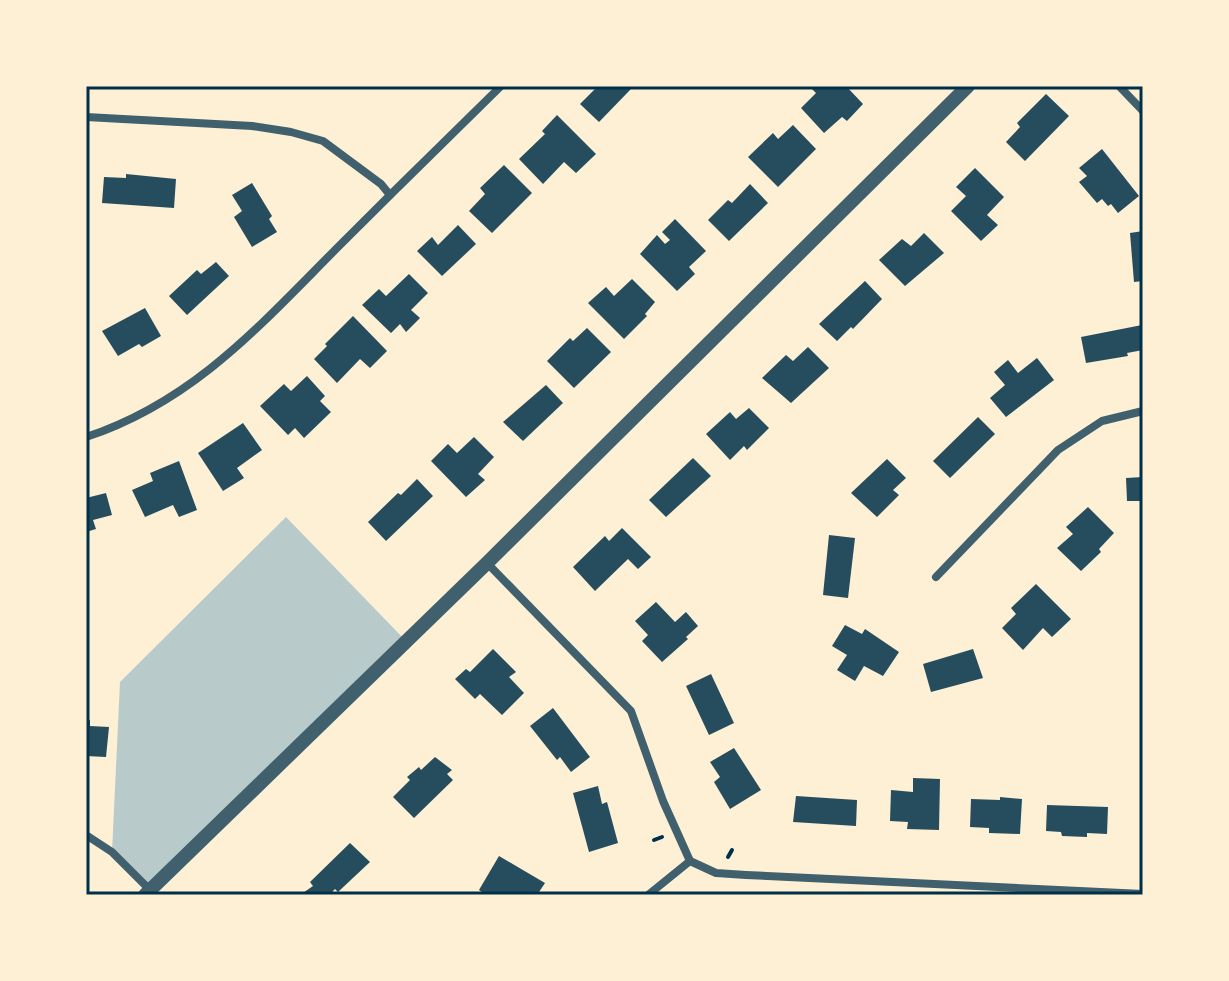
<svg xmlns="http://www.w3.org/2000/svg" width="1229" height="981" font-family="'Roboto Condensed',sans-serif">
<rect width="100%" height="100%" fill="#fdf0d5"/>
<!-- green -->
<path fill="#b9caca" d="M286,517l120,124 -256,249 -38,-38 8,-170z"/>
<!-- building -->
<g fill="#264d5e">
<path d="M598,86h30l3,3 -32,33 -19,-18z"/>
<path d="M809,86h37l17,18 -16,17 -5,-4 -18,16 -23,-25 15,-15z"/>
<path d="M1046,94l23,22 -44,45 -19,-19 14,-15 -3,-4z"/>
<path d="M557,115l39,39 -20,19 -12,-11 -21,22 -24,-25 26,-25 -3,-3z"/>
<path d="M793,125l23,24 -38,38 -30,-30 25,-24 5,6z"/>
<path d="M1102,149l37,47 -21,17 -7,-9 -3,2 -6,-7 -5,4 -18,-21 8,-6 -8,-8z"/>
<path d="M504,165l28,28 -40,40 -23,-22 16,-17 -5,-6z"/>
<path d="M975,168l29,29 -17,18 11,10 -17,16 -30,-30 15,-15 -10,-9z"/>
<path d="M126,174l50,5 -2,29 -72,-5 2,-26 22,1z"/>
<path d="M252,183l20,33 -3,3 8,13 -25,15 -18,-30 8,-6 -10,-16z"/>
<path d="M750,184l18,19 -39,38 -21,-21 20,-20 4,3z"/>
<path d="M675,219l31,32 -17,16 6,7 -18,17 -37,-37 17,-19 8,9 5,-4 -8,-8z"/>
<path d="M458,225l18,19 -34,32 -25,-25 15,-14 6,8z"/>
<path d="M1143,231v50l-9,1 -4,-49z"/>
<path d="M924,233l20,20 -39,33 -26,-26 23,-21 9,7z"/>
<path d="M216,262l13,14 -42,39 -18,-19 28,-26 4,4z"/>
<path d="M409,274l19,19 -17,17 9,8 -14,14 -6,-8 -9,9 -29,-28 17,-16 7,7z"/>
<path d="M632,279l23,23 -10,12 2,2 -23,23 -36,-36 18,-16 8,9z"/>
<path d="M865,281l17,18 -29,30 -2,-2 -14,14 -18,-17z"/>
<path d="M145,308l16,28 -19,11 -3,-3 -21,12 -16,-25z"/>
<path d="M353,316l34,35 -17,17 -10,-9 -23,24 -23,-24 13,-13 -2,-2z"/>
<path d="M1142,325l1,25 -16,3 1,3 -42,7 -5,-26z"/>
<path d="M587,328l24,24 -37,36 -27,-27 23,-23 3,3z"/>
<path d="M808,347l21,21 -38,35 -29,-25 24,-23 7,6z"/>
<path d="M1037,358l17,22 -48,37 -16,-19 15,-13 -11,-13 14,-12 10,13z"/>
<path d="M307,376l18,20 -5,5 11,11 -27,26 -9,-10 -7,7 -28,-29 24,-22 7,7z"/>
<path d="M546,385l17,18 -40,38 -20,-19z"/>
<path d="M749,408l20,20 -22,22 -3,-4 -14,14 -24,-26 24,-22 6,7z"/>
<path d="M978,417l17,17 -45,44 -17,-17z"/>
<path d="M243,423l19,27 -25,18 7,10 -21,13 -25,-38z"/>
<path d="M474,437l20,20 -16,17 7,6 -19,17 -35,-36 17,-17 9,9z"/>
<path d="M693,458l18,18 -45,41 -17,-17z"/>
<path d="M887,459l19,19 -13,12 6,5 -22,22 -26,-24z"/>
<path d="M179,461l18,49 -18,7 -6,-12 -28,12 -13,-27 21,-9 -3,-8z"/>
<path d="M1143,477v24h-16l-1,-23z"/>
<path d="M417,479l16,17 -47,45 -18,-19 30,-29 3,2z"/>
<path d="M106,493l6,22 -19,5 3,9 -10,3v-34z"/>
<path d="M1088,507l26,26 -15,16 2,3 -20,19 -24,-23 16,-14 -7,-7z"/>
<path d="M622,528l29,29 -13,12 -10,-10 -33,32 -22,-24 32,-31 4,5z"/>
<path d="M829,535l26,3 -7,60 -25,-3z"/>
<path d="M1036,584l35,35 -19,18 -9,-9 -20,22 -21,-22 14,-14 -5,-6z"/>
<path d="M656,602l19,20 11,-10 12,14 -12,11 2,2 -26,23 -20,-21 6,-6 -13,-14z"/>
<path d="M845,625l17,9 3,-5 34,23 -16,24 -19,-10 -9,15 -18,-11 10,-15 -15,-9z"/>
<path d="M493,649l23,23 -7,5 15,16 -22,22 -22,-21 -5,5 -20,-20 11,-10 4,3z"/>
<path d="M973,649l10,29 -52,14 -8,-28z"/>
<path d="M711,674l23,49 -25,12 -23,-49z"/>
<path d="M553,708l37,49 -19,15 -11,-15 -3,3 -27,-34z"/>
<path d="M86,720h4v6l19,1 -3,30 -20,-1z"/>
<path d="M734,748l27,42 -31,19 -16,-27 6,-5 -10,-15z"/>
<path d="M435,757l17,13 -5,4 6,6 -39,38 -21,-21 17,-17 -3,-3 12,-10 2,3z"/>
<path d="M913,778l27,1 -1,51 -32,-1 1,-7 -18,-1 1,-31 22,2z"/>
<path d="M598,786l4,18 5,-2 11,41 -29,9 -16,-59z"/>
<path d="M796,796l61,4 -1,26 -63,-4z"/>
<path d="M1000,797l22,2 -2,35 -31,-1v-5l-19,-1 1,-28 29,1z"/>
<path d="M1047,805l61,2 -1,27 -20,-1v4l-25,-1 -1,-4 -15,-1z"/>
<path d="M350,843l20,19 -32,30 -3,-3 -6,6h-29l13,-9 -3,-4z"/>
<path d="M499,856l46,27 -8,12h-51l-7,-5z"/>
</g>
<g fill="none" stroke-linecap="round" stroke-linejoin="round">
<!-- path -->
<g stroke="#003049" stroke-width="4">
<path d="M654,840l8,-3"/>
<path d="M728,857l4,-7"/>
</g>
<!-- minor -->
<g stroke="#3f606c" stroke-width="8">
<path d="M1119,86l24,25"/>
<path d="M86,117l166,9 39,6 32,9 58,43 9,11"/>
<path d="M86,437c109,-36 176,-114 255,-193 53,-53 106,-105 160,-158"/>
<path d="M487,563l144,148 32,90 27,60 26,12 30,2 397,19"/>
<path d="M936,577l122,-127 44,-29 41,-10"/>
<path d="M86,835l26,17 38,38"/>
<path d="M648,895l42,-34"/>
</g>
<!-- tertiary -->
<path stroke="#3f606c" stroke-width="14" d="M145,895l342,-332 481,-477"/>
</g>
<!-- border -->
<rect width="1229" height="981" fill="none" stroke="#fdf0d5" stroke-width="176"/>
<rect x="88" y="88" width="1053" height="805" fill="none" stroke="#003049" stroke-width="3"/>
</svg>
